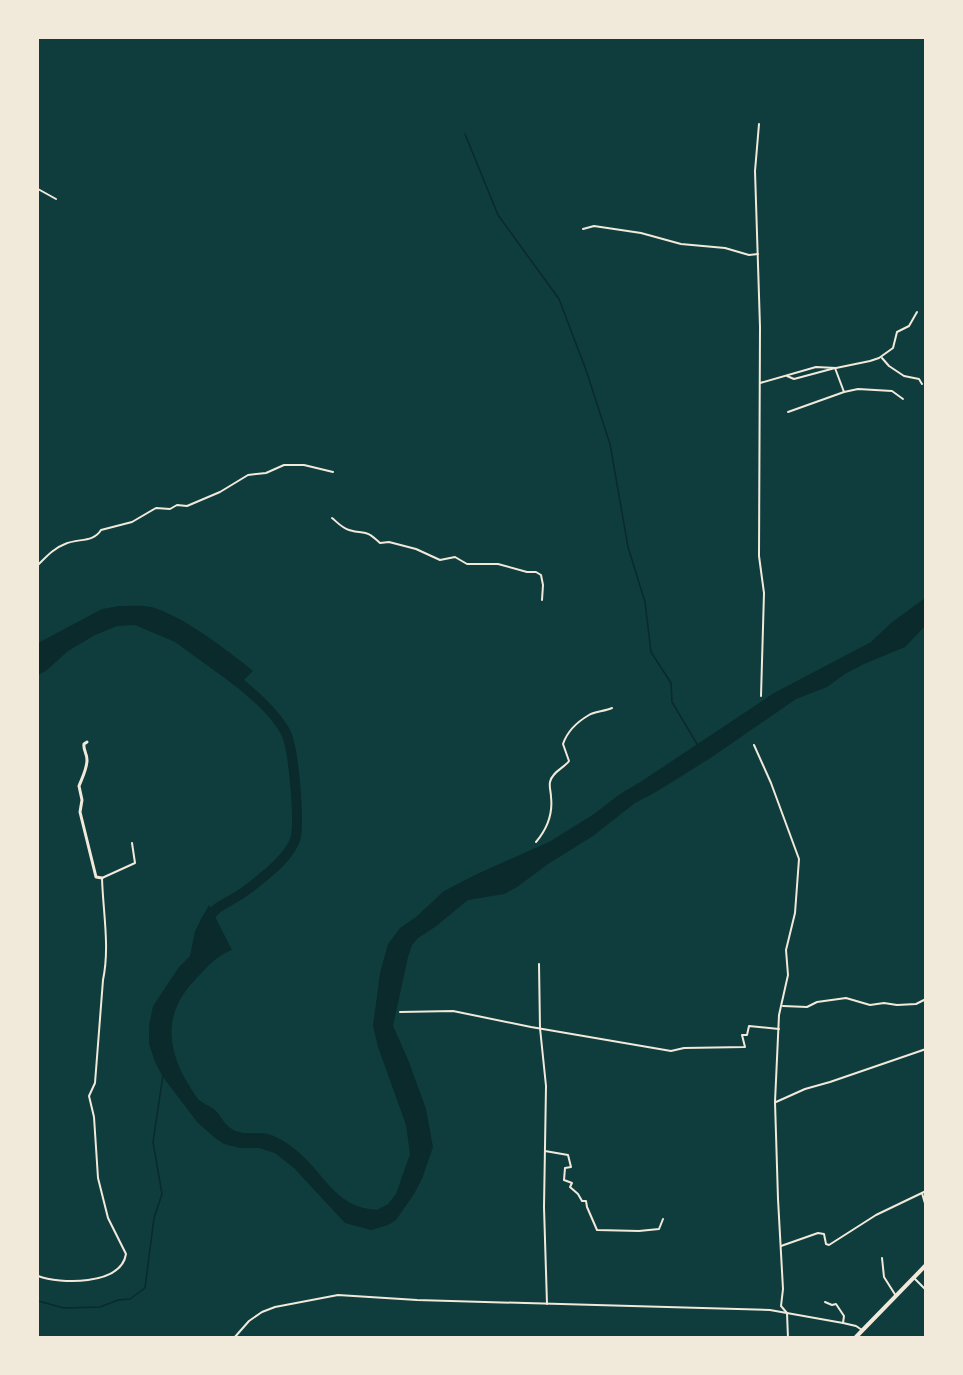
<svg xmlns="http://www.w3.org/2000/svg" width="963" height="1375" font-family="Figtree,sans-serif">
<rect width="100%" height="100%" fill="#0f3d3e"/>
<!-- water -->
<g fill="#0a2a2b">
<path d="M925,598v28l-20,21 -41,17 -19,10 -18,13 -31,12 -84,58 -56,35 -21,11 -42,33 -45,28 -31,23 -13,7 -36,6 -33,27 -17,11 -6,7 -4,12 -15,69 16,36 17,47 7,38 -11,32 -8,15 -18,26 -8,5 -17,5 -26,-7 -50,-54 -20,-16 -16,-5h-19l-16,-4 -9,-6 -18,-16 -34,-45 -8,-15 -6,-18v-18l4,-20 26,-39 11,-11 5,-25 14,-26 23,45c-15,5 -27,19 -38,31 -28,30 -28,61 -10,96 5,8 9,16 15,23 5,4 11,6 16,10 5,5 8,12 14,17 12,10 25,4 39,7 8,2 18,8 24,13 34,25 40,60 85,63l11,-6 8,-10 14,-40 -4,-29 -28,-78 -5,-21 7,-53 8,-29 12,-16 16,-11 28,-26 33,-17 72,-32 45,-28 26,-20 22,-13 132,-88 97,-51 20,-19z"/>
<path d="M119,606c10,0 22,-1 32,1 29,7 79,45 102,64l-16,16 -62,-45 -40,-17 -18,1 -22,9 -27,16 -21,19 -9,5v-32l64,-34z"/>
</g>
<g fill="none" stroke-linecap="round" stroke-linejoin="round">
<!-- stream -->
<g stroke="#0a2a2b" stroke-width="1.5">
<path d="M465,134l33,81 61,84 27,71 24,74 18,103 17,55 6,50 20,31 1,19 25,42"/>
<path d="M38,1301l26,7 36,-1 18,-7 12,-1 15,-11 9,-70 8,-24 -9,-52 10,-67"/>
</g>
<!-- river -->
<path stroke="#0a2a2b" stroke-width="10" d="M205,922c9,-16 25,-20 39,-30 11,-8 22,-17 32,-26 8,-8 18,-19 20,-30 3,-19 -2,-89 -11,-105 -12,-21 -35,-40 -54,-55"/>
<!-- minor -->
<g stroke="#f1e9da" stroke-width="2">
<path d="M759,124l-4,47 5,156 -1,229 5,37 -3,103"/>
<path d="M38,189l18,10"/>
<path d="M583,229l11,-3 47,7 40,11 44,4 24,7 9,-1"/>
<path d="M882,358l7,8 15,10 15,3 3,5"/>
<path d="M787,376l7,3 41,-11 9,24 14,-3 34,2 11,8"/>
<path d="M760,383l56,-16 20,1 34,-7 9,-3 14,-10 4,-16 12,-6 8,-14"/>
<path d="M788,412l56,-20"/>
<path d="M332,518c5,4 10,10 17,12 17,5 15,-2 31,13l9,-1 27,7 24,11 15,-3 12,7h31l29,8h9l5,3 2,10 -1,15"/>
<path d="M38,565c8,-8 16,-17 27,-21 13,-6 28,-1 36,-14l31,-8 24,-14 14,1 7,-4 10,1 33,-14 28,-17 18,-2 18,-8h20l29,7"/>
<path d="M754,745l17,38 28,76 -4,54 -9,37 2,25 -9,40 -4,87 3,97 5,90 -2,17 6,7 1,25"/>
<path d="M536,842c11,-13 17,-28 15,-45 0,-5 -2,-10 -1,-15 2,-10 14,-14 19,-21l-6,-17c4,-12 14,-22 26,-29 4,-3 17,-4 23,-7"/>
<path d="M539,964l1,64 6,58 -2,121 3,97"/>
<path d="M783,1006l24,1 10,-5 29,-4 24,7 14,-2 13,2 19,-1 10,-5"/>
<path d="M400,1012l53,-1 78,16 140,24 13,-3 61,-1 -3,-12h5l2,-9 30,3"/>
<path d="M776,1102l29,-13 25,-7 96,-33"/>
<path d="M545,1151l23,4 3,12 -6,1 -1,12 8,3 -2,4 8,7 4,7h4l1,6 10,23 42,1 20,-2 4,-10"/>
<path d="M922,1193l4,14"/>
<path d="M781,1246l37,-13 6,1 2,10 3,1 47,-30 50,-24"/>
<path d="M882,1258l2,19 12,19"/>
<path d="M38,1276c21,8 83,10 88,-22l-18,-36 -10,-40 -4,-61 -5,-21 6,-13 8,-103c7,-33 0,-68 -1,-102l33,-15 -3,-20"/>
<path d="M914,1278l12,12"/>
<path d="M825,1302l7,3 4,-1 8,12 -1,7"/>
<path d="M234,1338l15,-17 13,-9 13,-5 63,-12 79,5 353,10 73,13 13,3 6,4"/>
</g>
<!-- tertiary -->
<path stroke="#f1e9da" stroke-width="3" d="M87,742l-3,2c-1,6 3,9 3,16 0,9 -5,18 -8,26l3,14 -2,12 16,65 6,1"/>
<!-- primary -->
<path stroke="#f1e9da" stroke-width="4" d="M855,1338l71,-73"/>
</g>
<!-- border -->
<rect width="963" height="1375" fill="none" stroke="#f1e9da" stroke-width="78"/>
</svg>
